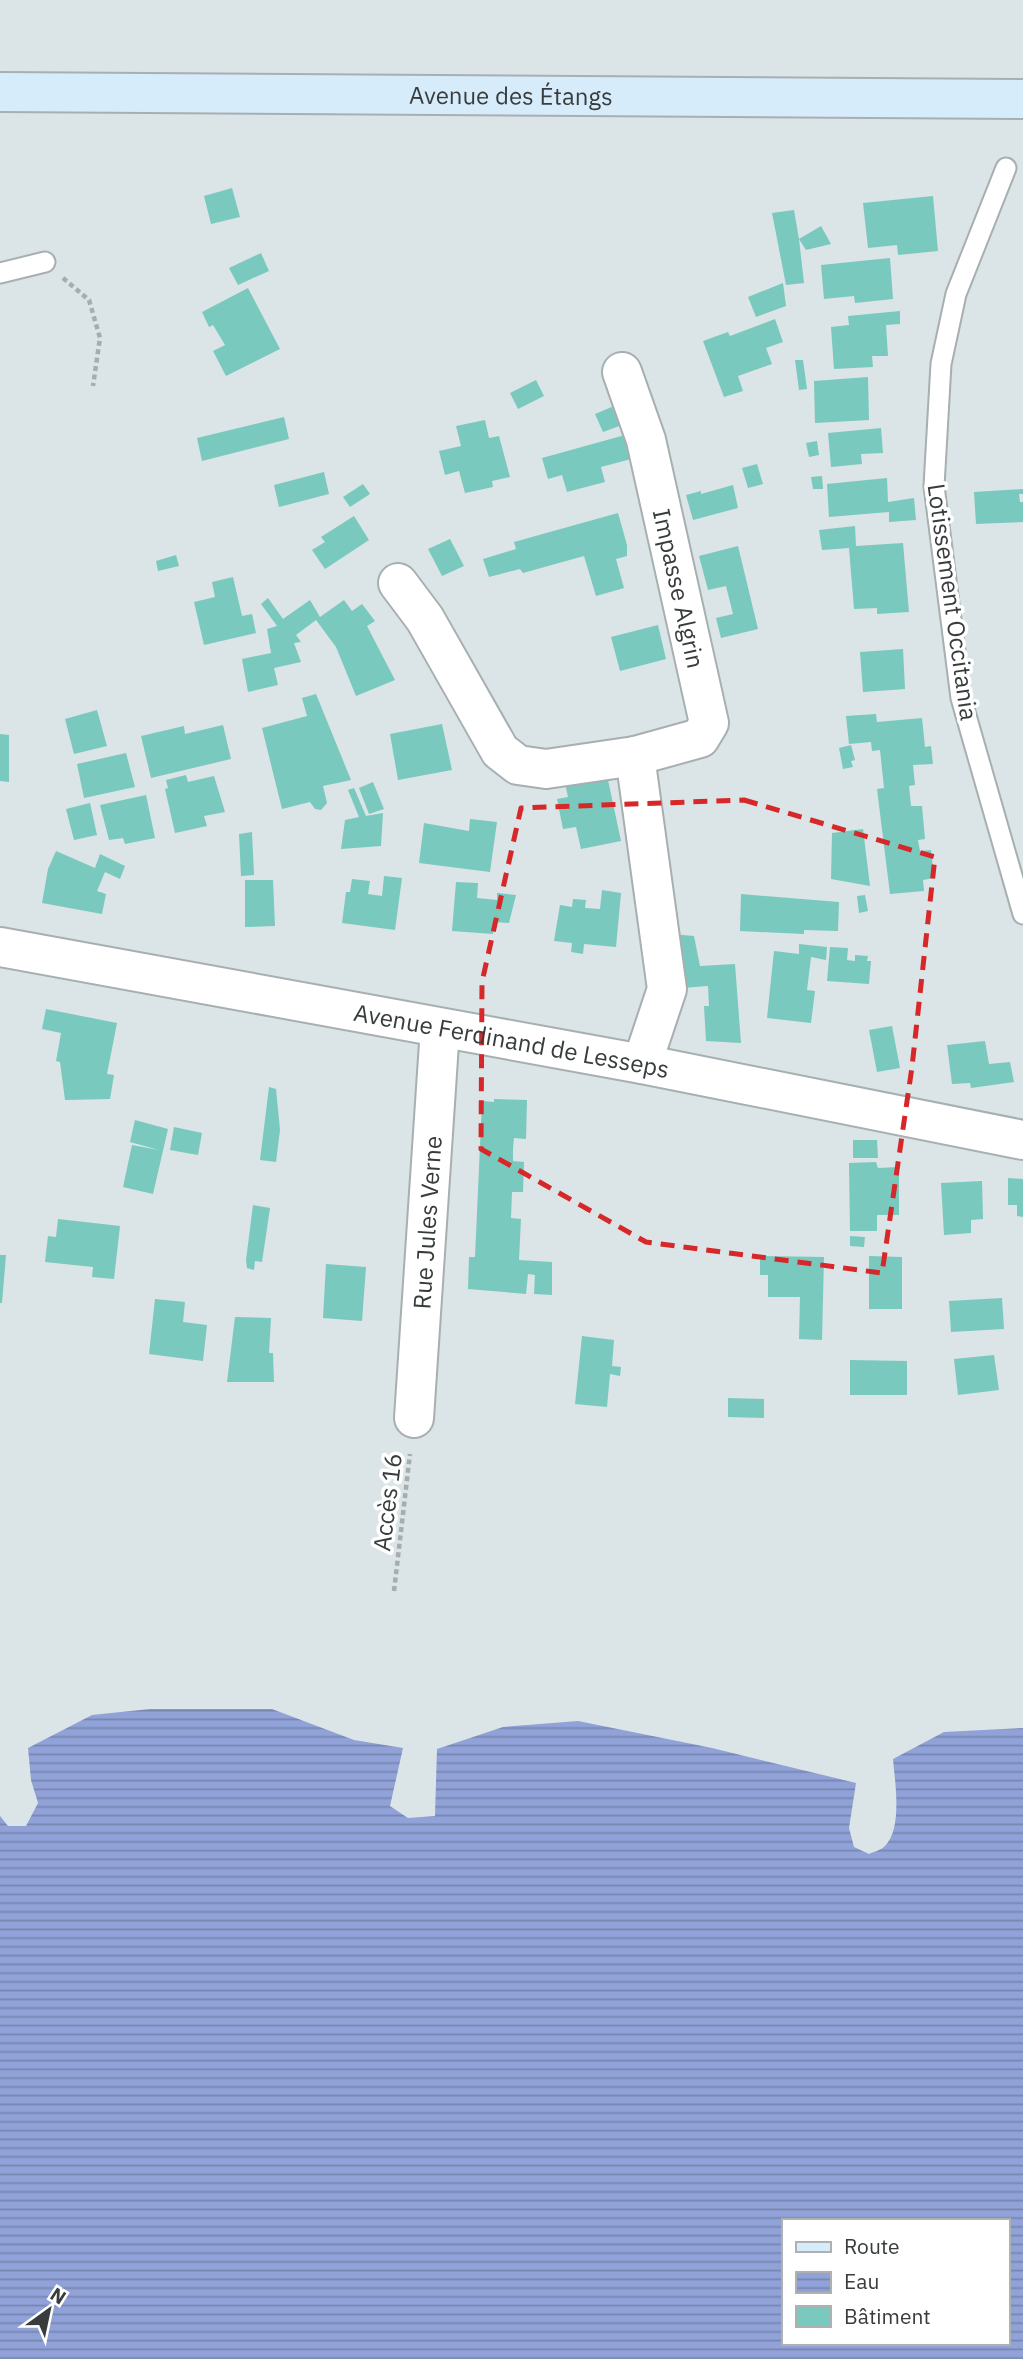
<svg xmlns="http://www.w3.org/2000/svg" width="1023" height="2359" font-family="'IBM Plex Sans',sans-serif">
<defs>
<pattern id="water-rules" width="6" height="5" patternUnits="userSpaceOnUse" patternTransform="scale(1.75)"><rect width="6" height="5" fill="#90a2d7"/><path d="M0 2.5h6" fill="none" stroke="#7785b0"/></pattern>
</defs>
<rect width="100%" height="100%" fill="#dbe4e6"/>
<!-- water -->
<path fill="url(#water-rules)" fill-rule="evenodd" d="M150,1709h122l82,31 49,8 -13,58 18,12 27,-2 2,-67 66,-22 75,-6 134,27 144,35 -7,45 5,19 15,7c4,-2 12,-4 15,-7 19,-17 11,-65 9,-88l51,-27 79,-4v631h-1023v-543l8,10h18l12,-23 -7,-23 -3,-32 64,-33zM783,2221h224v122h-224z"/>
<!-- building -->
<g fill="#7ac9be">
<path d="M232,188l8,29 -29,7 -7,-28z"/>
<path d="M933,196l5,55 -40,4 -1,-10 -29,3 -5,-45z"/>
<path d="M794,210l5,29 22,-13 10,18 -25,6 -7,-11 5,44 -18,2 -14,-72z"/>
<path d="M261,253l8,18 -31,14 -9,-17z"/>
<path d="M890,258l3,41 -38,4 -1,-7 -30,3 -3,-34z"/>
<path d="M783,283l3,23 -30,11 -8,-20z"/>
<path d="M248,288l32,61 -54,27 -13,-25 12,-6 -12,-20 -4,2 -7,-15z"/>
<path d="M900,311v13l-14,1 2,31h-16l1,11 -39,2 -3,-42 18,-2 -1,-9z"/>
<path d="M775,319l8,23 -17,6 6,16 -34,12 5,15 -19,6 -21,-56 25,-9 2,4z"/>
<path d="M795,360h8l4,29 -8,1z"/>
<path d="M868,377l1,43 -54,3 -1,-42z"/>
<path d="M536,380l8,16 -26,13 -8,-16z"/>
<path d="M614,406l8,19 -19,7 -8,-18z"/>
<path d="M284,417l5,22 -87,22 -5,-23z"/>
<path d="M485,420l4,18 10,-2 11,41 -18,4 1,6 -28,6 -6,-22 -14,4 -6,-24 22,-5 -5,-20z"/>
<path d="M881,428l2,25 -22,1 1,10 -31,3 -3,-34z"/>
<path d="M625,435l6,24 -30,8 4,15 -38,10 -5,-17 -14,4 -6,-21z"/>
<path d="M817,441l2,14 -10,2 -3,-14z"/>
<path d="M757,464l6,20 -15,4 -6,-20z"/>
<path d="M324,472l5,22 -50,13 -5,-22z"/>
<path d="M822,476l1,13h-10l-2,-12z"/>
<path d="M887,478l1,24 26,-4 2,22 -27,2v-10l-60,5 -2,-33z"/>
<path d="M363,484l7,10 -20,13 -7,-10z"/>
<path d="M733,485l5,23 -45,12 -7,-25 15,-4v3z"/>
<path d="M1023,489v5h-4l1,8h3v20l-47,2 -2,-32z"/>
<path d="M618,513l9,32v11l-11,3 8,29 -28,8 -12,-40 -61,17 -3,-4 -31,8 -6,-18 33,-10 -2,-7z"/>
<path d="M354,516l15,24 -44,29 -13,-19 13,-8 -4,-5z"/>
<path d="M855,526l1,20 47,-3 6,69 -32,2v-6l-23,1 -5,-61 -27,2 -3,-20z"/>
<path d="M450,539l14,27 -22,10 -14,-27z"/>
<path d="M738,546l20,83 -37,9 -5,-20 17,-4 -7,-28 -18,4 -9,-34z"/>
<path d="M176,555l3,11 -21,5 -2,-10z"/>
<path d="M233,577l9,39 10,-2 4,19 -52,12 -10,-43 21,-5 -3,-15z"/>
<path d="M268,598l15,21 27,-19 10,17 24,-17 8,11 10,-7 13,17 -8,5 28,54 -39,16 -20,-49 -20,-27 -20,15 5,7 -7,1 7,19 -27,6 4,17 -30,7 -6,-33 29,-6 -4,-24 10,-3 -16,-22z"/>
<path d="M658,625l8,34 -46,12 -9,-34z"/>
<path d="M903,649l2,40 -42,3 -3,-40z"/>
<path d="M316,694l35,86 -28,6 4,17 -6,7 -6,-1 -5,-7 -28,7 -20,-81 45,-12 -5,-18z"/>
<path d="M97,710l10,36 -33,8 -9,-35z"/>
<path d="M876,714l1,8 45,-4 3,29 6,-1 2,18 -20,1 2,20 -6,1 2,20h11l3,33 -7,1 2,11 11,-1 3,28 -11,2 1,11 -34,3 -13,-105 7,-1 -4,-38 -8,1 -1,-9 -22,2 -3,-28z"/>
<path d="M442,724l10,46 -54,10 -8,-46z"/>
<path d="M223,725l8,34 -80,19 -10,-42 43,-10 1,8z"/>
<path d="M0,734l9,1v47l-9,-1z"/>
<path d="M851,745l4,15 -4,1 2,6 -10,2 -4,-21z"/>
<path d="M126,753l9,34 -51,11 -7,-34z"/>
<path d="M605,766l16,75 -40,8 -5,-22 -13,2 -6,-30 11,-2 -5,-23z"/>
<path d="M186,775l2,7 26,-6 11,36 -21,4 3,10 -32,7 -10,-44 3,-1 -2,-8z"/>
<path d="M373,782l11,27 -15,5 -10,-26z"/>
<path d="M354,788l12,28 17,-3 -2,33 -40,3 4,-29 14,-3 -11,-27z"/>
<path d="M146,795l9,43 -30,6 -2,-6 -14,2 -9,-35z"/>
<path d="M90,803l7,32 -23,5 -8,-31z"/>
<path d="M470,819l27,3 -7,50 -71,-9 5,-40 45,8z"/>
<path d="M863,829l7,57 -39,-7 1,-46z"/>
<path d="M252,832l2,43 -13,1 -2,-42z"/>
<path d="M56,851l39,17 5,-14 25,12 -5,13 -15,-7 -8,19 9,3 -4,20 -60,-11 6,-34z"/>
<path d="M384,876l18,2 -7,52 -53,-7 4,-31h4l2,-13 18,2 -2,13 14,2z"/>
<path d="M245,880h28l2,46 -30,1z"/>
<path d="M456,882l22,1 -1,15 20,2v-7l19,2 -7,28 -15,-1 -1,12 -41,-3z"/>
<path d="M602,890l19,3 -5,54 -32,-3 -1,10 -12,-2 1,-9 -18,-2 6,-36 12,2 1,-8 13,1 -1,8 15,1z"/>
<path d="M741,894l98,8 -1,29 -34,-1v4l-64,-3z"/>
<path d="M865,895l3,16 -9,2 -2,-17z"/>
<path d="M672,934l22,2 6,30 35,-2 6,79 -35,-2 -2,-35h5l-1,-20 -26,2z"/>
<path d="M799,944l28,3 -1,13 -15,-3 -4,33 8,1 -4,32 -44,-5 7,-67 25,3z"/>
<path d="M830,947l18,1 -1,12 8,1v-6l13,1 -1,5h4l-2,23 -42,-3z"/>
<path d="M46,1009l71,14 -10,51 7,1 -4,24 -45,1 -5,-38 -4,-1 5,-28 -19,-4z"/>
<path d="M892,1026l8,42 -23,4 -8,-42z"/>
<path d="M985,1041l4,23 21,-2 4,20 -43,6 -1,-5 -18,1 -5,-39z"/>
<path d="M269,1087l7,2 4,41 -4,32 -16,-2z"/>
<path d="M494,1099l33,1 -1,39 -12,-1 -1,11v12l11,1 -1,30h-11l-1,26 10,1 -2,41 33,2v33l-18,-1 1,-19 -7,-1 -2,20 -58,-5 1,-32h6l7,-156 12,1z"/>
<path d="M135,1120l33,9 -15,65 -30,-7 9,-42 27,5 -29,-8z"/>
<path d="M174,1127l28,6 -4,22 -28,-5z"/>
<path d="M853,1140h24l1,18h-25z"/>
<path d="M876,1162l2,6 21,-1v48h-22v16h-27l-1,-68z"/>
<path d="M1008,1178l15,1v38l-6,-1v-11h-9z"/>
<path d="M982,1181l1,38 -12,1v13l-27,2 -3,-52z"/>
<path d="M253,1205l17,3 -8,54 -7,-1 -1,9 -7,-2 -1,-8z"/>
<path d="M58,1219l62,7 -6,53 -22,-2 1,-10 -48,-5 3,-26 8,1z"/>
<path d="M850,1236l15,1 -1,10 -14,-1z"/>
<path d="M0,1255h6l-4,48h-2z"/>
<path d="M760,1256l64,1 -2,83 -23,-1 1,-42h-32v-22h-8z"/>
<path d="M869,1256l33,1v52h-33z"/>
<path d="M326,1264l40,3 -4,54 -39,-3z"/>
<path d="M1002,1298l2,31 -53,3 -2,-31z"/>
<path d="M155,1299l30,3 -2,20 24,3 -4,36 -54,-7z"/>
<path d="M235,1317l36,1 -2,35h4l1,29h-47z"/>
<path d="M582,1336l32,4 -2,26 9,1 -1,9 -10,-2 -3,33 -32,-3z"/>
<path d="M994,1355l5,35 -41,5 -4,-36z"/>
<path d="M850,1360l57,1v34h-57z"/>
<path d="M728,1398l36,1v19l-36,-1z"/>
</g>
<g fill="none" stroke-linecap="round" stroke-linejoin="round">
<!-- lane casing -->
<g stroke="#a7afb1" stroke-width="23">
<g id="lane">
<path d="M1006,168l-50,126 -15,70 -7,122 27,212 62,216"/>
<path d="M0,273l45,-11"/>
</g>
</g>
<!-- street casing -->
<g stroke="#a7afb1" stroke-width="42">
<g id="street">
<path id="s1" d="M622,372l24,68 63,283 -9,15 -65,18 32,233 -25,75"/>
<path d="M398,583l27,36 75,132 18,14 28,4 89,-13"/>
<path id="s2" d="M0,947l642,117 381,76"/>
<path id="s3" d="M414,1418l26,-390"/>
</g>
</g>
<!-- secondary casing -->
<g stroke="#a7afb1" stroke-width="42">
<g id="secondary">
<path id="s4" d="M0,92l1023,7"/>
</g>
</g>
<!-- path -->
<g stroke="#a5adae" stroke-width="4.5" stroke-dasharray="5 3.5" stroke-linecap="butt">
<path d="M63,278l26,22 11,38 -7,48"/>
<path d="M394,1591l16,-137"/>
</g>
<!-- lane -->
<use href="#lane" stroke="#fff" stroke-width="19"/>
<!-- street -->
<use href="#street" stroke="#fff" stroke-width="38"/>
<!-- secondary -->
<use href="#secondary" stroke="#d6ecfb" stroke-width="38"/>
</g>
<!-- marked area -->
<path fill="none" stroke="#d62828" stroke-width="5" stroke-dasharray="14 9" stroke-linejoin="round" d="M744,800l191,57 -23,210 -30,206 -236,-31 -165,-93 1,-167 39,-174z"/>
<g text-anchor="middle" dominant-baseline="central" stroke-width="7" stroke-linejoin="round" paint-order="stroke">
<!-- street labels -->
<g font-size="24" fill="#383c3d" stroke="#fff">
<text stroke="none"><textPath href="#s4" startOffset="511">Avenue des Étangs</textPath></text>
<text stroke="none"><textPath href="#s1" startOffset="224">Impasse Algrin</textPath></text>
<text transform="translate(953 602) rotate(82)">Lotissement Occitania</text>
<text stroke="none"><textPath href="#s2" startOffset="520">Avenue Ferdinand de Lesseps</textPath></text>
<text stroke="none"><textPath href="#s3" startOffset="196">Rue Jules Verne</textPath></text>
<text transform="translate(387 1502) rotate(-83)">Accès 16</text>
</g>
</g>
<!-- legend -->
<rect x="782" y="2219" width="228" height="126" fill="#ffffff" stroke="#afb1b1" stroke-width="2"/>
<rect x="796" y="2242" width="35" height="10" fill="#d6ecfb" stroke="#afb1b1" stroke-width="2"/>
<text x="844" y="2254" font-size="21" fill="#383c3d">Route</text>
<rect x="796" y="2272" width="35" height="21" fill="url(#water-rules)" stroke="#afb1b1" stroke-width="2"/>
<text x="844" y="2289" font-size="21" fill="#383c3d">Eau</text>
<rect x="796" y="2306" width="35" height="21" fill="#7ac9be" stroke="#afb1b1" stroke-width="2"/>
<text x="844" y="2324" font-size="21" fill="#383c3d">Bâtiment</text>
<!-- north arrow -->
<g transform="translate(49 2310) rotate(33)" stroke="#ffffff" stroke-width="5" paint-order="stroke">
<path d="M0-5L12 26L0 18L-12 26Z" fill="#383c3d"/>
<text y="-10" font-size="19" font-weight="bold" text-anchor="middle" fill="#383c3d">N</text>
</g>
</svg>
